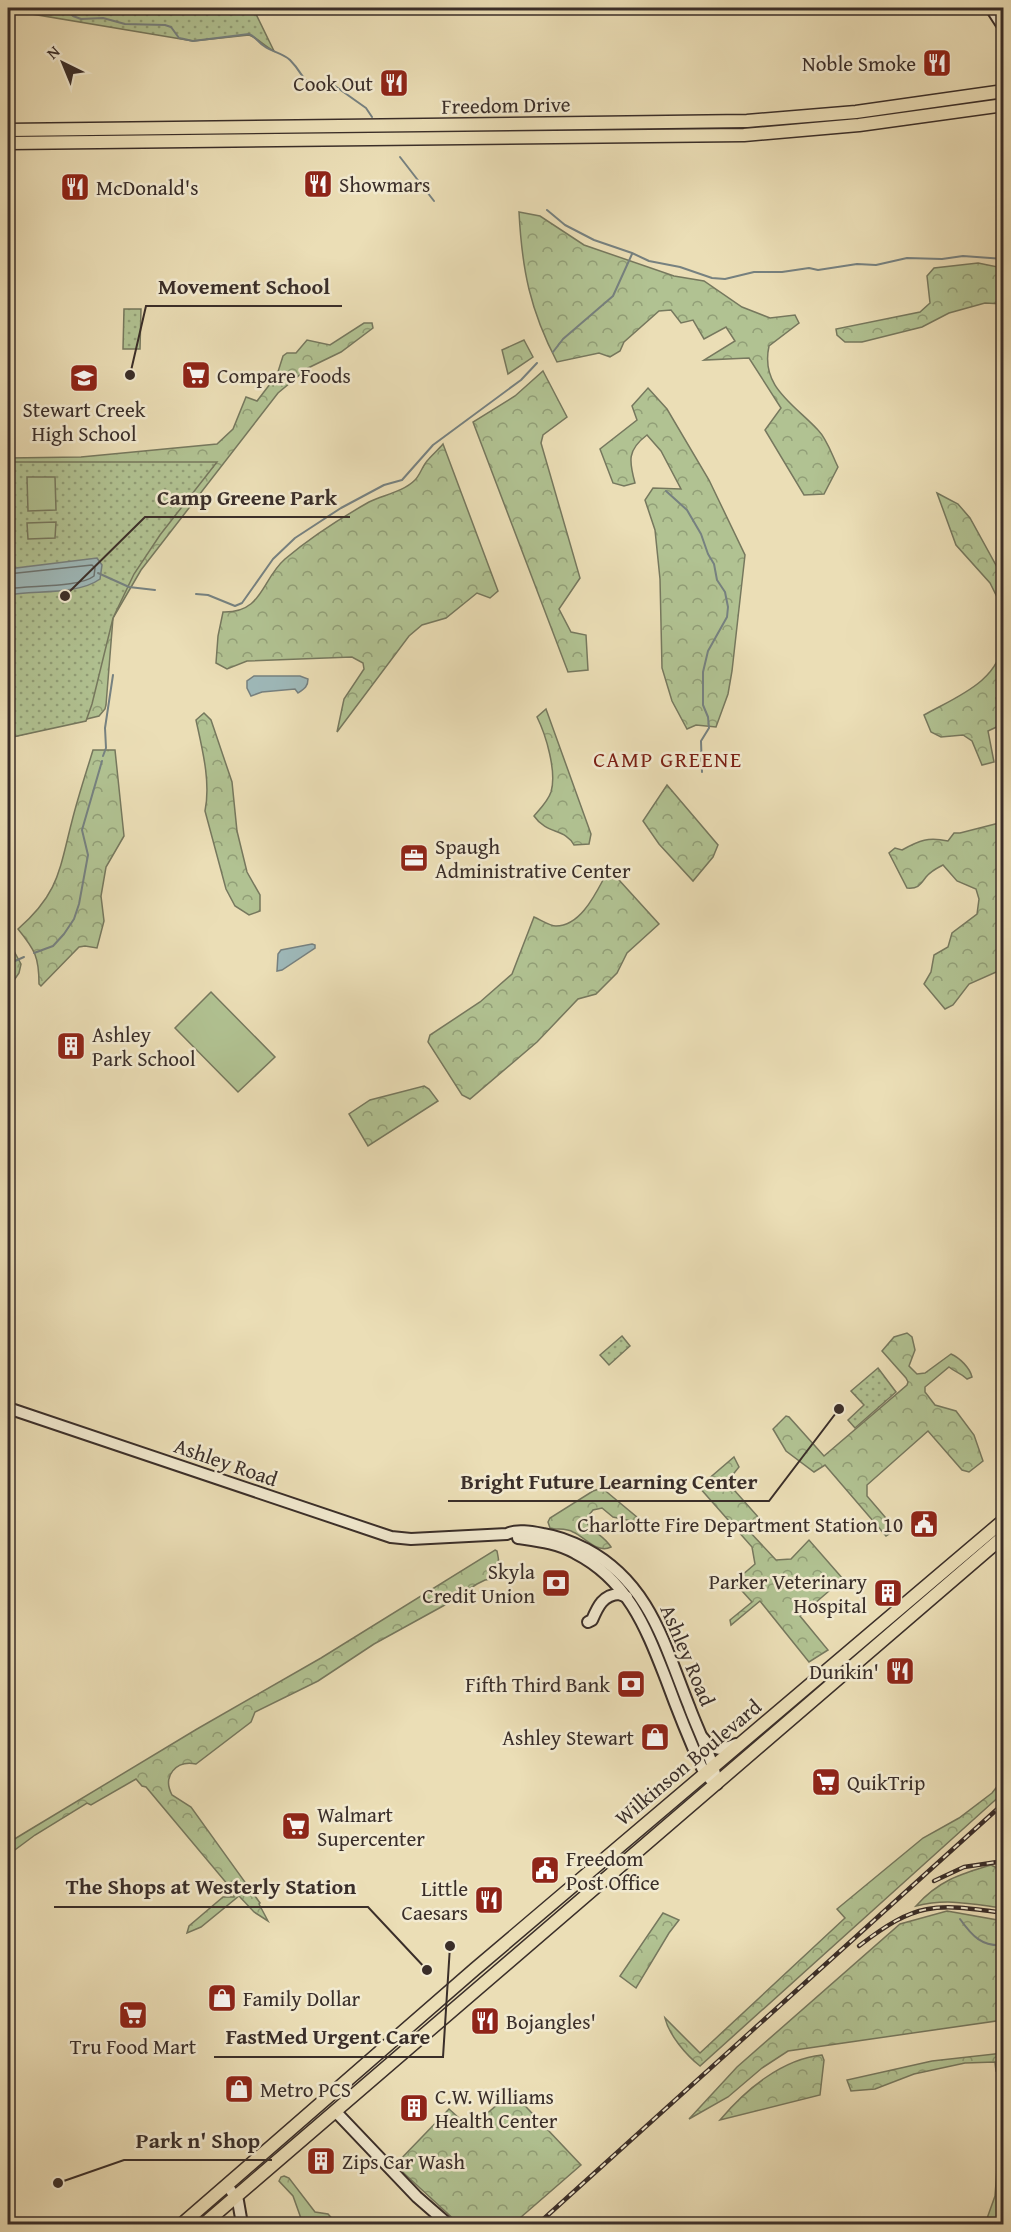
<svg xmlns="http://www.w3.org/2000/svg" width="1011" height="2232" font-family="'Gentium Book Plus',serif">
<defs>
<pattern id="forest-crowns" width="20" height="18" patternUnits="userSpaceOnUse" patternTransform="scale(1.5)"><rect width="20" height="18" fill="#b1c292"/><path d="M2 6a3 3 0 1 1 6 0M12 15a3 3 0 1 1 6 0" fill="none" stroke="#919e77"/></pattern>
<pattern id="park-dots" width="8" height="8" patternUnits="userSpaceOnUse" patternTransform="scale(1.5)"><rect width="8" height="8" fill="#b1c292"/><path d="M2 2h.1M6 6h.1" fill="none" stroke="#919e77" stroke-width="1.8" stroke-linecap="round"/></pattern>
</defs>
<rect width="100%" height="100%" fill="#ebdeb6"/>
<filter id="stains"><feTurbulence type="fractalNoise" baseFrequency=".00333" numOctaves="4"/><feColorMatrix values="0 0 0 0 .2 0 0 0 0 .09 0 0 0 0 .02 0 0 0 .5 -.17"/></filter>
<radialGradient id="worn" r=".72"><stop offset=".6" stop-color="#630" stop-opacity="0"/><stop offset="1" stop-color="#630" stop-opacity=".3"/></radialGradient>
<!-- forest -->
<g fill="url(#forest-crowns)" stroke="#76785e" stroke-width="1.5">
<path d="M519,212l21,4 44,29 90,31 30,5 38,26 28,11 25,-3 4,8 -30,23c-9,41 25,58 49,84 9,9 14,25 20,37l-14,27 -20,1 -39,-65 16,-22 -32,-50 -45,2 31,-19 -9,-14 -22,12 -11,-19 -12,3 -10,-13 -12,1 -35,31 -4,9 -10,6 -11,-4 -42,9c-27,-52 -35,-92 -38,-150z"/>
<path d="M978,263l25,5v36l-18,-1 -36,10 -27,14 -60,15h-17l-8,-7 -1,-6 84,-17 10,-9 -3,-27 7,-8z"/>
<path d="M364,323h8l1,5 -32,24 -33,16 -30,25 -137,177 -28,48 -7,87 -1,4 -6,7 -91,22v-280l73,-1 136,-13 16,-15 13,-32 11,4 20,-26 6,-19 4,-3h9l11,-13 23,5z"/>
<path d="M524,340l9,17 -25,17 -6,-24z"/>
<path d="M543,371l24,46 -24,18 -2,8 39,135 -21,31 12,23 15,3 2,35 -20,2 -95,-250 42,-26z"/>
<path d="M648,388l19,21 42,71 36,75 -13,116 -4,23 -12,33 -20,-2 -9,4 -15,-28 -10,-33 -2,-89 -5,-49 -10,-30 8,-12 28,1 -20,-38 -14,-16c-20,15 -18,26 -12,48l-11,3 -11,-3 -13,-34 37,-29 -5,-14z"/>
<path d="M443,444l55,147 -8,7 -13,-5 -31,25 -24,7 -13,11 -72,96 7,-33 20,-30 -1,-6 -11,-6 -105,4 -20,8 -11,-6 2,-27 5,-24c40,1 38,-32 62,-53 26,-22 54,-40 84,-57 14,-7 34,-10 46,-22 5,-5 7,-13 12,-19 5,-6 11,-11 16,-17z"/>
<path d="M937,493l21,11 12,14 33,60v52l-5,-31 -8,-16 -34,-38z"/>
<path d="M1003,639v56l-7,3 7,26 -15,7 6,31 -12,3 -10,-24 -9,-6 -22,2 -10,-5 -7,-17c32,-18 77,-34 79,-76z"/>
<path d="M546,709l45,125 -2,10 -15,1c-9,-17 -27,-10 -40,-29 6,-7 14,-15 17,-24 6,-20 -5,-57 -14,-75z"/>
<path d="M204,713l7,7 21,62 5,49 10,41 13,23v16l-11,4 -14,-9 -9,-17 -21,-78c6,-29 -3,-63 -9,-91z"/>
<path d="M93,750h22l9,86 -18,31 -5,29 3,25 -7,27 -12,-2 -6,1 -38,39 -2,-2c0,-27 -4,-34 -21,-55 41,-36 41,-58 54,-108 6,-24 14,-48 21,-71z"/>
<path d="M667,785l51,60 -5,12 -20,24 -34,-37 -16,-23z"/>
<path d="M1003,822v147l-34,15 -16,21 -8,4 -21,-25 7,-12 3,-17 14,-8 4,-14 25,-19 2,-15 -3,-10 -19,-8 -14,-16c-6,3 -13,7 -17,12 -6,8 -8,12 -19,11l-18,-35 6,-5 7,2c18,-10 26,-13 46,-9l6,-8h6z"/>
<path d="M609,869l50,55 -32,29 -10,20 -21,21 -18,5 -41,43 -67,57 -8,-4 -34,-53 2,-7 50,-33 32,-28 22,-57c7,3 16,9 22,9 27,0 42,-38 53,-57z"/>
<path d="M8,940l13,24 -2,9 -11,16z"/>
<path d="M424,1086l5,3 9,12 -70,45 -19,-32 21,-14z"/>
<path d="M907,1333l5,4 3,13 -6,16 8,8 8,-1 26,-19c9,4 19,14 21,23l-5,2c-6,-6 -12,-7 -18,-12l-24,20v5l10,13 21,6 18,24 9,26 -14,11 -7,-2 -34,-39 -61,54v11l24,28 -2,10 -3,2 -61,-71 -11,7 -28,-21 -13,-22 13,-13 3,1 35,39 83,-71 1,-3 -2,-4 -24,-27 12,-14z"/>
<path d="M734,1457l5,10 -12,15 32,36 -11,12 28,30 15,-1 18,-19 34,39 -43,37 28,34 -19,12 -49,-61 -29,24 -1,-5 22,-18 -18,-20 21,-18 -3,-17 -53,-60z"/>
<path d="M602,1488l36,30 -2,4 -23,-5 -11,-9 -9,2 -8,10c6,12 19,15 26,27 -14,7 -26,-10 -38,-15 -7,-4 -16,-2 -23,-4l-2,-6 2,-4 43,-27z"/>
<path d="M495,1550l2,1c2,11 5,20 -5,28l-7,1 -8,4 -34,22 -69,38 -56,37 -63,31 -4,10 -55,42c-20,-4 -34,12 -24,31l19,12 69,96 -1,1 9,17 -14,-9 -15,-16 -38,31 -14,6 2,-7 34,-29h11v-5l-88,-105 -4,-1 -6,-7 -45,26 -4,-2 -52,32 -27,20v-12l18,-11 171,-103 124,-71z"/>
<path d="M1003,1779v14l-303,273c-14,-11 -31,-31 -35,-48l35,35 145,-135 -8,-9 86,-71 36,-20 33,-25z"/>
<path d="M991,1865l10,5 -1,13 3,1v24c-31,-4 -56,-10 -87,-2 22,-25 44,-32 75,-41z"/>
<path d="M947,1911l56,10v99l-215,31 -26,17 -34,29 -39,22 48,-52 163,-143z"/>
<path d="M663,1913l16,7 -10,13 -33,55 -16,-12z"/>
<path d="M1003,2053v18h-7l-1,-9 -30,1 -51,11 -39,15 -24,2 -4,-11 85,-19z"/>
<path d="M822,2055l2,5 -4,35 -100,25c25,-30 62,-61 102,-65z"/>
<path d="M512,2092l69,73 -68,59h-54l-64,-59 54,-56 21,19z"/>
<path d="M1003,2142v82h-18l10,-28 4,-53z"/>
<path d="M284,2176l5,2 26,34 13,2 9,10h-34l-10,-28 -14,-15 2,-4z"/>
</g>
<!-- park -->
<g fill="url(#park-dots)" stroke="#76785e" stroke-width="1.5">
<path d="M8,8h245l21,43c-10,-5 -16,-13 -25,-16l-56,6 -185,-31z"/>
<path d="M124,309h17l-1,40h-17z"/>
<path d="M8,462h209l-57,73 -26,39 -21,44 -21,86 -6,17 -78,17z"/>
<path d="M622,1336l8,10 -21,19 -9,-10z"/>
<path d="M878,1368l18,24 -41,36 -7,-8 16,-15 -13,-14z"/>
</g>
<!-- garden -->
<g fill="#b1c292" stroke="#76785e" stroke-width="1.5">
<path d="M27,477h28l1,33 -28,1z"/>
<path d="M56,522l-1,16 -27,1 -1,-16z"/>
<path d="M211,992l64,65 -37,35 -63,-64z"/>
</g>
<!-- water -->
<g fill="#9eb9ba" stroke="#768180" stroke-width="1.5">
<path d="M97,558l5,7 -2,14c-22,16 -65,11 -92,16v-26z"/>
<path d="M254,676h46l8,3c0,8 -4,10 -10,14l-3,-4 -33,3 -11,4 -4,-8v-7z"/>
<path d="M312,944l3,1v3l-33,22 -5,1 1,-17 3,-4z"/>
</g>
<g fill="none" stroke-linecap="round" stroke-linejoin="round">
<!-- shore -->
<path stroke="#6c7472" stroke-width="1.5" d="M8,574l84,-9 3,3 -1,8c-15,12 -65,9 -86,13"/>
<!-- stream -->
<g stroke="#768180" stroke-width="2">
<path d="M64,8l9,8 8,3 22,-1 22,6 40,1 6,2 8,11 14,3 56,-7c7,3 9,8 15,12 8,6 19,7 26,14 19,19 11,31 45,26l31,22 6,9"/>
<path d="M400,157l34,44"/>
<path d="M547,210l18,15 29,15 38,13 17,8 31,6 32,11 13,1 29,-7h28l27,-4 9,2 39,-6 19,1 31,-7 35,1 21,-3 41,3"/>
<path d="M553,352l10,-13 50,-43 19,-42"/>
<path d="M666,491l21,19 14,24 7,20 6,10 3,16 8,12 3,15 -1,10 -19,34 -5,21v33l5,12 1,11 -8,13 1,31"/>
<path d="M98,573l31,14 26,3"/>
<path d="M196,594l12,1 27,11 7,-3 31,-44 22,-21 46,-30 43,-23 18,-5 31,-35 88,-65 16,-17"/>
<path d="M103,756l3,-8 -1,-20 8,-53"/>
<path d="M34,953l19,-7 11,-12 10,-15 5,-15 9,-49 -6,-25 20,-69"/>
<path d="M8,964l16,-7"/>
<path d="M960,1919c12,17 22,28 44,26"/>
</g>
<!-- secondary casing -->
<g stroke="#3a2e29" stroke-width="14">
<g id="secondary">
<path d="M991,8l13,20"/>
<path d="M8,1408l383,129 20,2 96,-5c9,-5 25,-2 36,0 15,2 29,8 43,15 64,34 78,95 103,157 7,20 26,58 28,78"/>
<path d="M518,1538c20,3 39,5 57,15 53,27 71,75 91,126 11,30 23,60 36,89l8,11"/>
<path d="M588,1622l4,-2c6,-14 11,-25 27,-26l8,3"/>
<path d="M703,1738c9,13 19,13 33,6"/>
<path d="M336,2112l81,85 31,27"/>
<path d="M227,2185l11,16 4,23"/>
</g>
</g>
<!-- primary casing -->
<g stroke="#3a2e29" stroke-width="15">
<g id="primary">
<path d="M8,130l739,-9 109,-9 148,-21"/>
<path d="M8,143l736,-8 115,-10 145,-20"/>
<path d="M182,2224l293,-255 529,-449"/>
<path d="M204,2224l800,-688"/>
</g>
</g>
<!-- secondary -->
<use href="#secondary" stroke="#f2ead0" stroke-width="10"/>
<!-- primary -->
<use href="#primary" stroke="#ebdeb6" stroke-width="12"/>
<!-- rail casing -->
<g stroke="#3a2e29" stroke-width="4.5">
<g id="rail">
<path d="M934,1881l30,-14 40,-6"/>
<path d="M859,1946c57,-44 75,-43 145,-33"/>
<path d="M538,2224l466,-421"/>
</g>
</g>
<!-- rail -->
<use href="#rail" stroke="#f2ead0" stroke-width="2" stroke-dasharray="7" stroke-linecap="butt"/>
</g>
<!-- icons -->
<defs>
<g id="restaurant-square" transform="scale(1.5)"><rect x="-9" y="-9" width="18" height="18" rx="4" fill="#8f2418" stroke="#f2ead0"/><path d="M-5-6h1v4h1v-4h1v4h1v-4h1v5L-1.5 .5V6h-2V.5L-5-1ZM5-6V6H3V1.5H1.5Q1.5-4 5-6Z" fill="#fff"/></g>
<g id="supermarket-square" transform="scale(1.5)"><rect x="-9" y="-9" width="18" height="18" rx="4" fill="#8f2418" stroke="#f2ead0"/><path d="M-6-5.5h2.5l.6 2H6L4.5 2H-2.5L-4.4-4H-6ZM-1.5 3.2a1.3 1.3 0 1 0 .1 0ZM3 3.2a1.3 1.3 0 1 0 .1 0Z" fill="#fff"/></g>
<g id="school-square" transform="scale(1.5)"><rect x="-9" y="-9" width="18" height="18" rx="4" fill="#8f2418" stroke="#f2ead0"/><path d="M0-5L7-2L0 1L-7-2ZM-4 1L0 2.5L4 1V4Q0 6-4 4Z" fill="#fff"/></g>
<g id="office-square" transform="scale(1.5)"><rect x="-9" y="-9" width="18" height="18" rx="4" fill="#8f2418" stroke="#f2ead0"/><path d="M-6-3h4V-5.5h4V-3h4V5H-6ZM-1-4.5V-3h2v-1.5ZM-6 0V1H6V0Z" fill="#fff"/></g>
<g id="building-square" transform="scale(1.5)"><rect x="-9" y="-9" width="18" height="18" rx="4" fill="#8f2418" stroke="#f2ead0"/><path d="M-4-6H4V6H1V3H-1V6H-4ZM-2.5-4.3h1.7v1.8h-1.7ZM.8-4.3h1.7v1.8H.8ZM-2.5-1h1.7V.8h-1.7ZM.8-1h1.7V.8H.8Z" fill="#fff"/></g>
<g id="civic-square" transform="scale(1.5)"><rect x="-9" y="-9" width="18" height="18" rx="4" fill="#8f2418" stroke="#f2ead0"/><path d="M-.6-6.5H3V-4.5H.6V-3L4-1V1h2V6H-6V1h2V-1L-.6-3ZM-1.2 2.5V6h2.4V2.5Z" fill="#fff"/></g>
<g id="bank-square" transform="scale(1.5)"><rect x="-9" y="-9" width="18" height="18" rx="4" fill="#8f2418" stroke="#f2ead0"/><path d="M-6-4H6V4H-6ZM0-2.3a2.3 2.3 0 1 0 0 4.6a2.3 2.3 0 1 0 0-4.6Z" fill="#fff"/></g>
<g id="shop-square" transform="scale(1.5)"><rect x="-9" y="-9" width="18" height="18" rx="4" fill="#8f2418" stroke="#f2ead0"/><path d="M-5-2.5h2.3a2.7 3.5 0 0 1 5.4 0H5L5.5 6h-11ZM-1.5-2.5h3a1.5 2.3 0 0 0-3 0Z" fill="#fff"/></g>
</defs>
<g fill-rule="evenodd">
<use href="#restaurant-square" x="937" y="63"/>
<use href="#restaurant-square" x="394" y="83"/>
<use href="#restaurant-square" x="318" y="184"/>
<use href="#restaurant-square" x="75" y="187"/>
<use href="#supermarket-square" x="196" y="375"/>
<use href="#school-square" x="84" y="378"/>
<use href="#office-square" x="414" y="858"/>
<use href="#building-square" x="71" y="1046"/>
<use href="#civic-square" x="924" y="1524"/>
<use href="#bank-square" x="556" y="1583"/>
<use href="#building-square" x="888" y="1593"/>
<use href="#restaurant-square" x="900" y="1671"/>
<use href="#bank-square" x="631" y="1684"/>
<use href="#shop-square" x="655" y="1737"/>
<use href="#supermarket-square" x="826" y="1782"/>
<use href="#supermarket-square" x="296" y="1826"/>
<use href="#civic-square" x="545" y="1870"/>
<use href="#restaurant-square" x="489" y="1900"/>
<use href="#shop-square" x="222" y="1998"/>
<use href="#supermarket-square" x="133" y="2015"/>
<use href="#restaurant-square" x="485" y="2021"/>
<use href="#shop-square" x="239" y="2089"/>
<use href="#building-square" x="414" y="2108"/>
<use href="#building-square" x="321" y="2161"/>
</g>
<g text-anchor="middle" dominant-baseline="central" stroke-width="5" stroke-linejoin="round" paint-order="stroke">
<!-- poi labels -->
<g font-size="21" fill="#3a2e29" stroke="#f2ead0" text-anchor="start">
<text x="916" y="63" text-anchor="end">Noble Smoke</text>
<text x="373" y="83" text-anchor="end">Cook Out</text>
<text x="339" y="184">Showmars</text>
<text x="96" y="187">McDonald's</text>
<text x="217" y="375">Compare Foods</text>
<text x="84" y="409" text-anchor="middle">Stewart Creek<tspan x="84" dy="24">High School</tspan></text>
<text x="435" y="846">Spaugh<tspan x="435" dy="24">Administrative Center</tspan></text>
<text x="92" y="1034">Ashley<tspan x="92" dy="24">Park School</tspan></text>
<text x="903" y="1524" text-anchor="end">Charlotte Fire Department Station 10</text>
<text x="535" y="1571" text-anchor="end">Skyla<tspan x="535" dy="24">Credit Union</tspan></text>
<text x="867" y="1581" text-anchor="end">Parker Veterinary<tspan x="867" dy="24">Hospital</tspan></text>
<text x="879" y="1671" text-anchor="end">Dunkin'</text>
<text x="610" y="1684" text-anchor="end">Fifth Third Bank</text>
<text x="634" y="1737" text-anchor="end">Ashley Stewart</text>
<text x="847" y="1782">QuikTrip</text>
<text x="317" y="1814">Walmart<tspan x="317" dy="24">Supercenter</tspan></text>
<text x="566" y="1858">Freedom<tspan x="566" dy="24">Post Office</tspan></text>
<text x="468" y="1888" text-anchor="end">Little<tspan x="468" dy="24">Caesars</tspan></text>
<text x="243" y="1998">Family Dollar</text>
<text x="506" y="2021">Bojangles'</text>
<text x="133" y="2046" text-anchor="middle">Tru Food Mart</text>
<text x="260" y="2089">Metro PCS</text>
<text x="435" y="2096">C.W. Williams<tspan x="435" dy="24">Health Center</tspan></text>
<text x="342" y="2161">Zips Car Wash</text>
</g>
<!-- street labels -->
<g font-size="21" fill="#3a2e29" stroke="#f2ead0">
<text transform="translate(506 105) rotate(-1)">Freedom Drive</text>
<text transform="translate(226 1462) rotate(19)">Ashley Road</text>
<text transform="translate(688 1655) rotate(67)">Ashley Road</text>
<text transform="translate(688 1762) rotate(-40)">Wilkinson Boulevard</text>
</g>
<!-- neighbourhood labels -->
<g font-size="22" letter-spacing="1.5" fill="#7a1f14" stroke="#f2ead0">
<text x="668" y="759">CAMP GREENE</text>
</g>
</g>
<!-- callouts -->
<path fill="none" stroke="#3a2e29" stroke-width="2" d="M130 375L146 306H342M65 596L145 517H350M839 1409L769 1501H448M427 1970L368 1907H54M450 1946L443 2057H214M58 2183L124 2160H272"/>
<g fill="#3a2e29" stroke="#f2ead0" stroke-width="2">
<circle cx="130" cy="375" r="6"/>
<circle cx="65" cy="596" r="6"/>
<circle cx="839" cy="1409" r="6"/>
<circle cx="427" cy="1970" r="6"/>
<circle cx="450" cy="1946" r="6"/>
<circle cx="58" cy="2183" r="6"/>
</g>
<g font-size="22" text-anchor="middle" font-weight="bold" fill="#3a2e29" stroke="#f2ead0" stroke-width="5" stroke-linejoin="round" paint-order="stroke">
<text x="244" y="294">Movement School</text>
<text x="247" y="505">Camp Greene Park</text>
<text x="609" y="1489">Bright Future Learning Center</text>
<text x="211" y="1894">The Shops at Westerly Station</text>
<text x="328" y="2044">FastMed Urgent Care</text>
<text x="198" y="2148">Park n' Shop</text>
</g>
<!-- margin -->
<rect width="1011" height="2232" fill="none" stroke="#ebdeb6" stroke-width="30"/>
<rect x="9" y="9" width="993" height="2214" fill="none" stroke="#3a2e29" stroke-width="3"/>
<rect x="15" y="15" width="981" height="2202" fill="none" stroke="#3a2e29" stroke-width="1.5"/>
<!-- north arrow -->
<g transform="translate(63 63) rotate(317)" stroke="#f2ead0" stroke-width="4.5" paint-order="stroke">
<path d="M0-4.5L10 22L0 15L-10 22Z" fill="#3a2e29"/>
<text y="-9" font-size="16" font-weight="bold" text-anchor="middle" fill="#3a2e29">N</text>
</g>
<rect width="100%" height="100%" filter="url(#stains)"/>
<rect width="100%" height="100%" fill="url(#worn)"/>
</svg>
